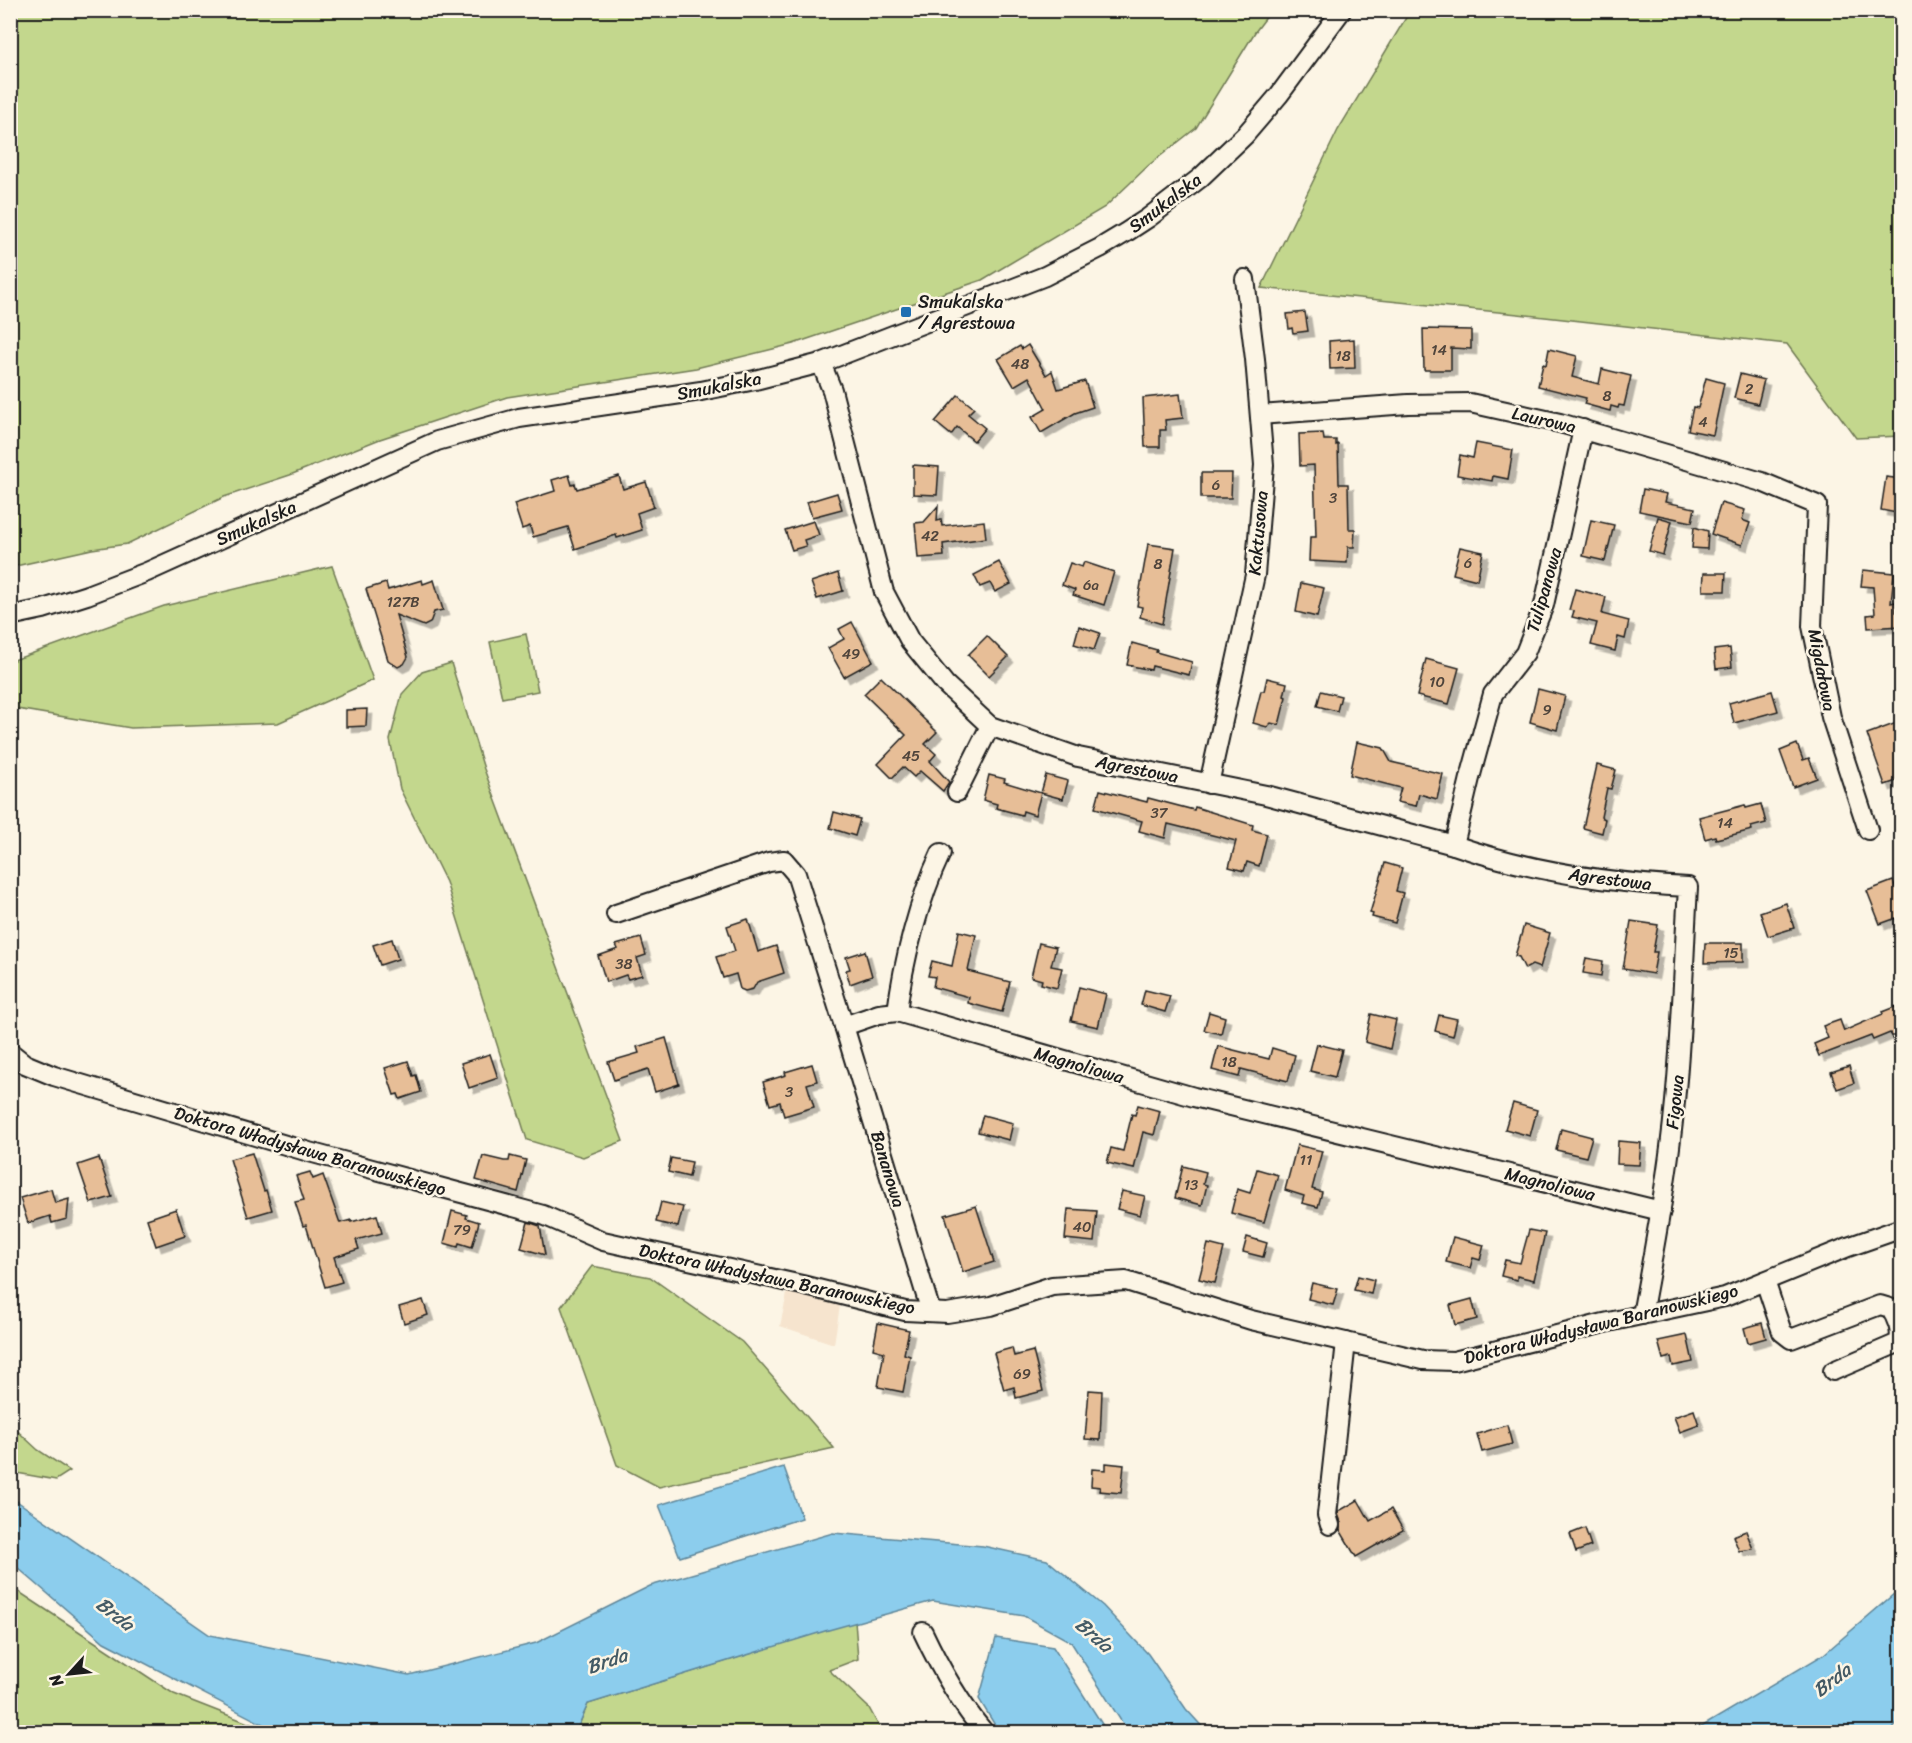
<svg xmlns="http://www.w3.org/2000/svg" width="1912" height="1743" font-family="Sriracha,sans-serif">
<defs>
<filter id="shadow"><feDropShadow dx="5.5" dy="5.5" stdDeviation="0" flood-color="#0004"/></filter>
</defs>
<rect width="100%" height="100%" fill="#fcf5e5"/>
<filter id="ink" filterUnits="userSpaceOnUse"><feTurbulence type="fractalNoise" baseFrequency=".0167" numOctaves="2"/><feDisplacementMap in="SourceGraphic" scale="12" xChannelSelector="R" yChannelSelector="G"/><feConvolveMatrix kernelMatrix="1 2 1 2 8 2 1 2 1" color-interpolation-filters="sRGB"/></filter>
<g filter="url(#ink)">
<!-- built -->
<path fill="#f6e4ce" d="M788,1289l53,10 -7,45 -54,-18z"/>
<!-- green -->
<g fill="#c3d78d" stroke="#707a54" stroke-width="1.5">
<path d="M11,10h1260v1l-16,21 -59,96 -47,37 -44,42 -123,73 -189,64 -97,24 -189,29 -127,42 -90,36 -66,22 -97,47 -35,5 -81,18z"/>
<path d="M1410,11h491v425l-45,2 -69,-94 -269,-30 -257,-26 77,-158z"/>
<path d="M332,566l41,114 -95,43 -147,5 -120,-20v-47l153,-55z"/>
<path d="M526,634l12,57 -36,7 -12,-56z"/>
<path d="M451,663l33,106 139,372 -40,16 -56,-17 -81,-258 -46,-93 -10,-49 12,-46 20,-22z"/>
<path d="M592,1266l58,11 92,65 92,106 -175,39 -42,-22 -56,-158z"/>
<path d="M10,1424l28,26 32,21 -14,9 -39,-7 -6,-6z"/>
<path d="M10,1586l164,108 97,38h-260z"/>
<path d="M855,1621l3,38 -29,11 40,38 13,24h-306l12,-28z"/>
</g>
<!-- water -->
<g fill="#8ccded" stroke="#5f8699" stroke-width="1.5">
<path d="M784,1467l18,51 -122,39 -21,-52z"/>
<path d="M11,1497l199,138 199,40 127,-32 114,-57 183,-53 150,13 64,14 56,46 45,48 38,55 21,23h-79l-57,-90 -47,-26 -91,-15 -108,30 -237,73 -11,25 -10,3h-289l-174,-90 -93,-80z"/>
<path d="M1901,1588v130l-10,14h-215l27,-6 120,-71z"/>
<path d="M996,1638l57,9 54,85h-102l-9,-5 -17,-28z"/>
</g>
<!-- building -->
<g fill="#e7be97" stroke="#1c1c1c" stroke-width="1.5" filter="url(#shadow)">
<path d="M1305,312l3,19 -15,2 -1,-5 -3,1 -2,-15z"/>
<path d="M1423,329l48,1v19l-20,-1v22h-27z"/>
<path d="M1354,339l1,29 -25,1 -1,-28z"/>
<path d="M1028,345l18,30 6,-4 6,18 27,-8 8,26 -18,6 -34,20 -9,-16 14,-8 -17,-32 -15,9 -16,-27 22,-13 2,3z"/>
<path d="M1549,349l28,7 -5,21 27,7 3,-15 29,7 -7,30 -5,-1 -1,3 -7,-2 -1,5 -26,-7 2,-6 -48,-12 5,-22 3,1z"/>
<path d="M1740,374l24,6 -6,24 -24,-6z"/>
<path d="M1706,378l18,5 -11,52 -25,-5 5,-23 5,1z"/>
<path d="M1180,394l3,24 -18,2 1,10h-6v17h-15l-2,-49z"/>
<path d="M958,395l16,13 -6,6 17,14 -11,13 -17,-14 -6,8 -16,-13z"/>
<path d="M1323,433l1,7h12v5l2,-1 1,40h9l1,45h6l-1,18h-6l-1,16 -38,-2 1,-24h6l-2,-72 -14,1 -1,-32z"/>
<path d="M1476,443l37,7 -5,29 -15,-3 -1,5 -35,-6 3,-20 13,3z"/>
<path d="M913,465l26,2 -2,28 -24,-1z"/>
<path d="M1201,473h31l-1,25h-30z"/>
<path d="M569,475l3,10 3,-1 2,5 42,-13 4,13 23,-7 8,25 -17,6 5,17 -25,8 -1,-3 -41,14 -7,-22 -35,10 -3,-11 -8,3 -8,-25 41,-13 -3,-11z"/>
<path d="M1886,477l16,2v35l-21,-4z"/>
<path d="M1643,489l24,5 -2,8 30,6 -3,14 -53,-11z"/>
<path d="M837,493l5,16 -30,8 -5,-15z"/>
<path d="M1721,503l24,7 -3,10 8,3 -8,22 -31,-11z"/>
<path d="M938,506l-1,15 4,-1 1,6 42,-5 2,17 -43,6 1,12 -26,2 -3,-35 9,-1z"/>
<path d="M1658,517l14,4 -9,34 -14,-4z"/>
<path d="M1591,520l23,5 -9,36 -22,-5z"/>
<path d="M814,521l5,14 -15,5 2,6 -14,4 -7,-20z"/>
<path d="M1694,527l14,4 -1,18 -15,-1z"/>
<path d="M1148,544l27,4 -13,76 -22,-7 2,-10 -5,-1z"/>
<path d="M1460,547l23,5 -6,28 -24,-6z"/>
<path d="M999,562l12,22 -16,8 -5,-9 -10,4 -6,-12z"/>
<path d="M1084,562l30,10 -10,33 -31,-10 2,-5 -13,-5 8,-22 12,4z"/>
<path d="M1863,570l31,3 -3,30 5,-1v10h6v14l-34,2 -1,-13 8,-1 -2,-27 -12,-1z"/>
<path d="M838,573l5,18 -26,8 -6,-17z"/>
<path d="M1704,573h22l-1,18h-22z"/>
<path d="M422,580l1,4 11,-4 9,30 -9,2 -4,11 -6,3 -28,-11 12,42 -4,7 -6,3 -10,-7 -22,-71 20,-6 2,7z"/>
<path d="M1301,583l23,5 -7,29 -21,-5z"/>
<path d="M1575,589l31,8 -4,17 27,7 -4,18 -7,-2 -3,14 -24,-6 6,-22 -25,-6 2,-6 -5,-1z"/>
<path d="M852,622l21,39 -29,16 -16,-29 16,-9 -5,-10z"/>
<path d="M1079,626l21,7 -6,17 -20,-6z"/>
<path d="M987,636l21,21 -19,19 -21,-21z"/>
<path d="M1132,643l25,7 -1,2 36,10 -3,13 -37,-9 -1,4 -24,-5z"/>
<path d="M1730,648l2,19 -16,2 -2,-19z"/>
<path d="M1426,659l33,9 -10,36 -32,-8z"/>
<path d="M881,677l56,55 -12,12 11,10 -6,7 19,21 -6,9 -23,-20 -6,6 -11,-10 -11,11 -14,-14 28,-29 -42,-41z"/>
<path d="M1267,678l20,5 -3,13 2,1 -7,28 -8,-2 -4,4 -14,-4 8,-32h3z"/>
<path d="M1538,689l27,7 -8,34 -27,-8z"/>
<path d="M1321,691l20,5 -4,15 -20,-5z"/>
<path d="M1772,691l6,20 -44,12 -5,-20z"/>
<path d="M367,709l-1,17 -20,1v-17z"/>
<path d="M1902,721v58l-17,6 -18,-51z"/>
<path d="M1357,742l26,6 8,14 52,12 -6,25 -18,-5 -3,12 -19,-4 4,-14 -51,-13z"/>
<path d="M1797,744l6,16 6,-2 8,20 -24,9 -13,-36z"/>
<path d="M1597,765l19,5 -5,19 -4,-1 -6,29 4,2 -3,14 -19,-5z"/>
<path d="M989,775l16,4 -1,3 37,11 -6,22 -12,-4 -1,4 -26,-7 1,-4 -14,-4z"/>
<path d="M1046,775l22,6 -5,18 -22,-6z"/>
<path d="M1100,790l47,12 1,-4 46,12 1,-3 58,18 -1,5 15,4 -8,32 -12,-4 -3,9 -15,-4 7,-26 -68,-17 -3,14 -26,-7 3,-10 -47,-13z"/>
<path d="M1761,804l5,19 -15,4 1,3 -36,9 -1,-3 -10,3 -6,-22 46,-12 1,3z"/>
<path d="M834,812l26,7 -5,17 -25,-8z"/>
<path d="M1385,863l17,5 -6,23 7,2 -8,30 -23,-6 1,-3 -3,-1z"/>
<path d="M1893,881l9,21v14l-22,8 -13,-33z"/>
<path d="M1786,903l8,25 -26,8 -8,-24z"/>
<path d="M748,919l10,33 18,-6 8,27 -27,9 -4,7 -8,2 -5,-2 -4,-15 -13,4 -7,-21 19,-6 -8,-25z"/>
<path d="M1631,921l27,4 -5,27h4l-4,22 -30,-5z"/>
<path d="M1524,925l26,8 -10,35 -8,-3 -7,4 -6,-12 -4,-1z"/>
<path d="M959,931l17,4 -8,36 42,11 -8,30 -34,-9 1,-6 -36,-10 2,-10 -7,-1 4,-15 20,5z"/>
<path d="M641,938l5,17 -9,3 5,17 -14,4 -2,-4 -20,7 -8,-26 20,-7 -2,-4z"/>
<path d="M392,939l6,20 -18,6 -7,-20z"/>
<path d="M1039,943l17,4 -5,19 11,2 -5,20 -16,-4 1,-4 -11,-3z"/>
<path d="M1705,943h38v19l-39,1z"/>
<path d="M865,951l7,25 -22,8 -4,-14 4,-1 -4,-12z"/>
<path d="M1586,958l17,3 -2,15 -18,-3z"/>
<path d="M1079,987l27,7 -8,33 -27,-6z"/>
<path d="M1145,990l25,6 -5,16 -24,-7z"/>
<path d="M1902,1004v51l-12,-22 -17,7 -2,-4 -52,20 -5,-12 14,-6 -5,-12 17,-6 4,11 39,-17 -1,-2z"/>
<path d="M1209,1012l16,5 -4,17 -17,-4z"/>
<path d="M1371,1014l25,6 -6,29 -25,-7z"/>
<path d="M1439,1015l18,4 -4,17 -18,-5z"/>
<path d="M666,1038l13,46 -24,8 -7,-23 -34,11 -6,-18 31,-9 -2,-6z"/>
<path d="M1317,1044l25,6 -7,27 -25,-6z"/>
<path d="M1218,1046l51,13 3,-11 23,7 -7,26 -47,-12 -2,8 -27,-7z"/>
<path d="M490,1054l8,24 -29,10 -8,-25z"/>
<path d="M408,1061l5,15 3,-1 5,17 -21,7 -2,-5 -4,1 -9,-27z"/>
<path d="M812,1064l5,17 -10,3 7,23 -30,9 -4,-14 -10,3 -7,-23 23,-7 -1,-3z"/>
<path d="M1849,1066l5,17 -17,6 -6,-17z"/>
<path d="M1513,1103l24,7 -7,26 -25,-7z"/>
<path d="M1138,1105l22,6 -6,24 -11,-3 -9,37 -27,-6 4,-15 12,3 9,-37 3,1z"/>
<path d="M983,1115l30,8 -4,17 -31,-8z"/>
<path d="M1561,1129l31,8 -6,20 -30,-7z"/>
<path d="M1618,1141l23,2 -2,22 -22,-1z"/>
<path d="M1297,1145l25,6 -10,38 10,3 -4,15 -16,-4 2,-7 -19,-6z"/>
<path d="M252,1153l12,38 2,-1 6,20 -24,7 -18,-58z"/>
<path d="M483,1156l21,5h5l1,-5 16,4 -8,32 -42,-12z"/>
<path d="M99,1158l13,39 -21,6 -13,-38z"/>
<path d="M671,1158l21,4 -3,15 -21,-5z"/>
<path d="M1183,1166l23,6 -3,12 4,1 -5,20 -27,-7z"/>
<path d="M1257,1169l21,6 -14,47 -33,-9 6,-24 13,4z"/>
<path d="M310,1172l3,7 10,-4 17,48 11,-3v2l26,-7 5,18 -26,7 3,9 -25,8 8,25 -17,5 -19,-62 -3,1 -8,-24 9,-2 -8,-24z"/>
<path d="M51,1189l4,14 14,-4 -2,20 -15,4 -2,-7 -22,7 -8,-25z"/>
<path d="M1122,1191l23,5 -5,19 -23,-6z"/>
<path d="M661,1202l22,5 -5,20 -22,-5z"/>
<path d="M976,1206l18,56 -31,10 -18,-57z"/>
<path d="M176,1209l9,27 -29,10 -9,-27z"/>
<path d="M1068,1209l29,2 -3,31 -29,-3z"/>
<path d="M452,1211l15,4 -1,3 13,4 -7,25 -13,-4 -1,4 -14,-4z"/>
<path d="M528,1222l12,4 5,29 -24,-7z"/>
<path d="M1529,1230l16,3 -11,47 -17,-4v4l-16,-4 4,-16 15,3z"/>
<path d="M1247,1237l20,6 -4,14 -20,-5z"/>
<path d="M1453,1237l31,8 -4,15 -7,-2 -3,10 -24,-6z"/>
<path d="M1208,1244l16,4 -9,35 -16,-4z"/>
<path d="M1358,1276l16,4 -3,14 -17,-4z"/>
<path d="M1312,1283l26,6 -5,16 -25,-6z"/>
<path d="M1472,1299l5,20 -22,6 -5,-20z"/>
<path d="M423,1300l5,15 -24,8 -5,-16z"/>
<path d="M878,1323l31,7 -5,24 6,2 -7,36 -25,-5 6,-35 -11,-3z"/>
<path d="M1762,1323l4,15 -18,5 -4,-15z"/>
<path d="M1687,1335l6,27 -20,4 -2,-9 -8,2 -5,-18z"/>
<path d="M1012,1348l2,8 19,-5 10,40 -27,7 -2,-11 -10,3 -10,-37z"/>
<path d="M1089,1390l13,1 -2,49 -15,-1z"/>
<path d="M1694,1410l5,15 -19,7 -6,-15z"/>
<path d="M1507,1425l5,19 -30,8 -5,-18z"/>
<path d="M1106,1463l18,2 -3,28 -22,-2 1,-4 -9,-1 1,-17 14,1z"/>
<path d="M1358,1500l12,21 21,-12 12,21 -47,27 -16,-27 1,-8 -3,-8 1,-3z"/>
<path d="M1585,1528l6,18 -15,6 -6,-18z"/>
<path d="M1746,1531l7,18 -14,2 -6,-15z"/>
</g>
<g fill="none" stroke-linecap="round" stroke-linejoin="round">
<!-- minor casing -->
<g stroke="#1c1c1c" stroke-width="22">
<g id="minor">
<path d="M821,363l11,27 52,202 26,49 35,43 45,42 88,31 188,38 188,50c75,26 155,38 234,42 -5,87 -7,174 -18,260 -7,57 -18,112 -28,168"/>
<path d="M1260,415l148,-11 62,-1 90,20 202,59 55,23 -5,121 19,91 37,113"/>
<path d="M10,616l33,-7 44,-14 60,-23 290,-131 82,-23 182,-27 54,-11 66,-17 224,-87 55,-28 25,-15 23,-15 52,-40 45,-43 34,-40 63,-85"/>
<path d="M1209,784l46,-209 9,-110 -9,-106 -10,-80"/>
<path d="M957,792l33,-66"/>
<path d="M1454,845l16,-67 23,-84 32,-41 19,-48 39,-176"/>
<path d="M616,914l153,-52 15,-2 12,14 48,152 35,-12 18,-2 297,85 467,114"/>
<path d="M897,1012c6,-50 22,-113 44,-159"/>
<path d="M844,1026l87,286"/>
<path d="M10,1052l15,12 29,12 255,76 234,63 60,26 199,44 103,26 42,2 44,-7 61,-20 74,-5 125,39 172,40 31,1 150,-38 121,-26 123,-50 54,-19"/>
<path d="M1765,1281l17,51 9,7 89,-34 10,3c6,9 13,24 8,35l-65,28"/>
<path d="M1330,1525l-3,-10 19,-173"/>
<path d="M923,1632c17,36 35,69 61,100"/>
</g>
</g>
<!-- minor -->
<use href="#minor" stroke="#fcf5e5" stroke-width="18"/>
</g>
</g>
<!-- markers -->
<rect fill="#1f6fb2" stroke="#fcf5e5" stroke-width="2" x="900" y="306" width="12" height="12" rx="3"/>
<g text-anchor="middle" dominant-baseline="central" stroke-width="5" stroke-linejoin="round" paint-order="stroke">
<!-- number labels -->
<g font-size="15" fill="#4f443b">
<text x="1439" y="350">14</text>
<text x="1343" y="356">18</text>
<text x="1020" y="364">48</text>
<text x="1749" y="389">2</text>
<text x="1607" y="396">8</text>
<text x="1703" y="422">4</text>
<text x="1216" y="485">6</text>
<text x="1333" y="498">3</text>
<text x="930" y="536">42</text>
<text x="1468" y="563">6</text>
<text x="1158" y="564">8</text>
<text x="1091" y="585">6a</text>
<text x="403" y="602">127B</text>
<text x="851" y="654">49</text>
<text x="1437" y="682">10</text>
<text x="1547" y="710">9</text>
<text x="911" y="756">45</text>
<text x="1159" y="813">37</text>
<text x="1725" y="823">14</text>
<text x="1731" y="953">15</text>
<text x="624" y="964">38</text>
<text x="1229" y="1062">18</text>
<text x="789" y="1092">3</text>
<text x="1306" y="1160">11</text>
<text x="1191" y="1185">13</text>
<text x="1082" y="1227">40</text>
<text x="462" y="1230">79</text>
<text x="1022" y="1374">69</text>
</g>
<!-- street labels -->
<g font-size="18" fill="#1c1c1c" stroke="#fcf5e5">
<text transform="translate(1165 203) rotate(-37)">Smukalska</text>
<text transform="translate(719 386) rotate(-11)">Smukalska</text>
<text transform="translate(1544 420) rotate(13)">Laurowa</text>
<text transform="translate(256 523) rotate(-24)">Smukalska</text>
<text transform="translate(1258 533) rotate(-85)">Kaktusowa</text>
<text transform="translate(1544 590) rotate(-74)">Tulipanowa</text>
<text transform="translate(1822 670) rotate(79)">Migdałowa</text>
<text transform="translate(1137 769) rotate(11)">Agrestowa</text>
<text transform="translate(1610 879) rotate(7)">Agrestowa</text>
<text transform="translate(1079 1065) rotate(16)">Magnoliowa</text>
<text transform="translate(1675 1102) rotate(-84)">Figowa</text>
<text transform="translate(310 1151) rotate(16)">Doktora Władysława Baranowskiego</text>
<text transform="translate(888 1169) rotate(73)">Bananowa</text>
<text transform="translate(1550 1184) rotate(14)">Magnoliowa</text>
<text transform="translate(777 1279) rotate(12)">Doktora Władysława Baranowskiego</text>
<text transform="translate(1601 1324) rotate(-14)">Doktora Władysława Baranowskiego</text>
</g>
<!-- poi labels -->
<g font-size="18" fill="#1c1c1c" stroke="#fcf5e5" text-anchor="start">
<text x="918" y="302">Smukalska<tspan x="918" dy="21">/ Agrestowa</tspan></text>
</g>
<!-- water labels -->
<g font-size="20" font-style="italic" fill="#435a65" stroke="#fcf5e5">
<text transform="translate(115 1614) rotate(38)">Brda</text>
<text transform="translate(1094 1635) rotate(41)">Brda</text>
<text transform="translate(607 1661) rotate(-19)">Brda</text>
<text transform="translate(1832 1680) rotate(-37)">Brda</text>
</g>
</g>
<!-- margin -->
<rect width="1912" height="1743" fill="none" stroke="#fcf5e5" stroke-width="36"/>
<rect x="18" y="18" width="1876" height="1707" fill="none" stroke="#1c1c1c" stroke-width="2" filter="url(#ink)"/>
<!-- north arrow -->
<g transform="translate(69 1674) rotate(243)" stroke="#fcf5e5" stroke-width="4.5" paint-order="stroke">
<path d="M0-4.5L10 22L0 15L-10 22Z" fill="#1c1c1c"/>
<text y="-9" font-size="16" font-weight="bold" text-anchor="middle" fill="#1c1c1c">N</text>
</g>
</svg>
